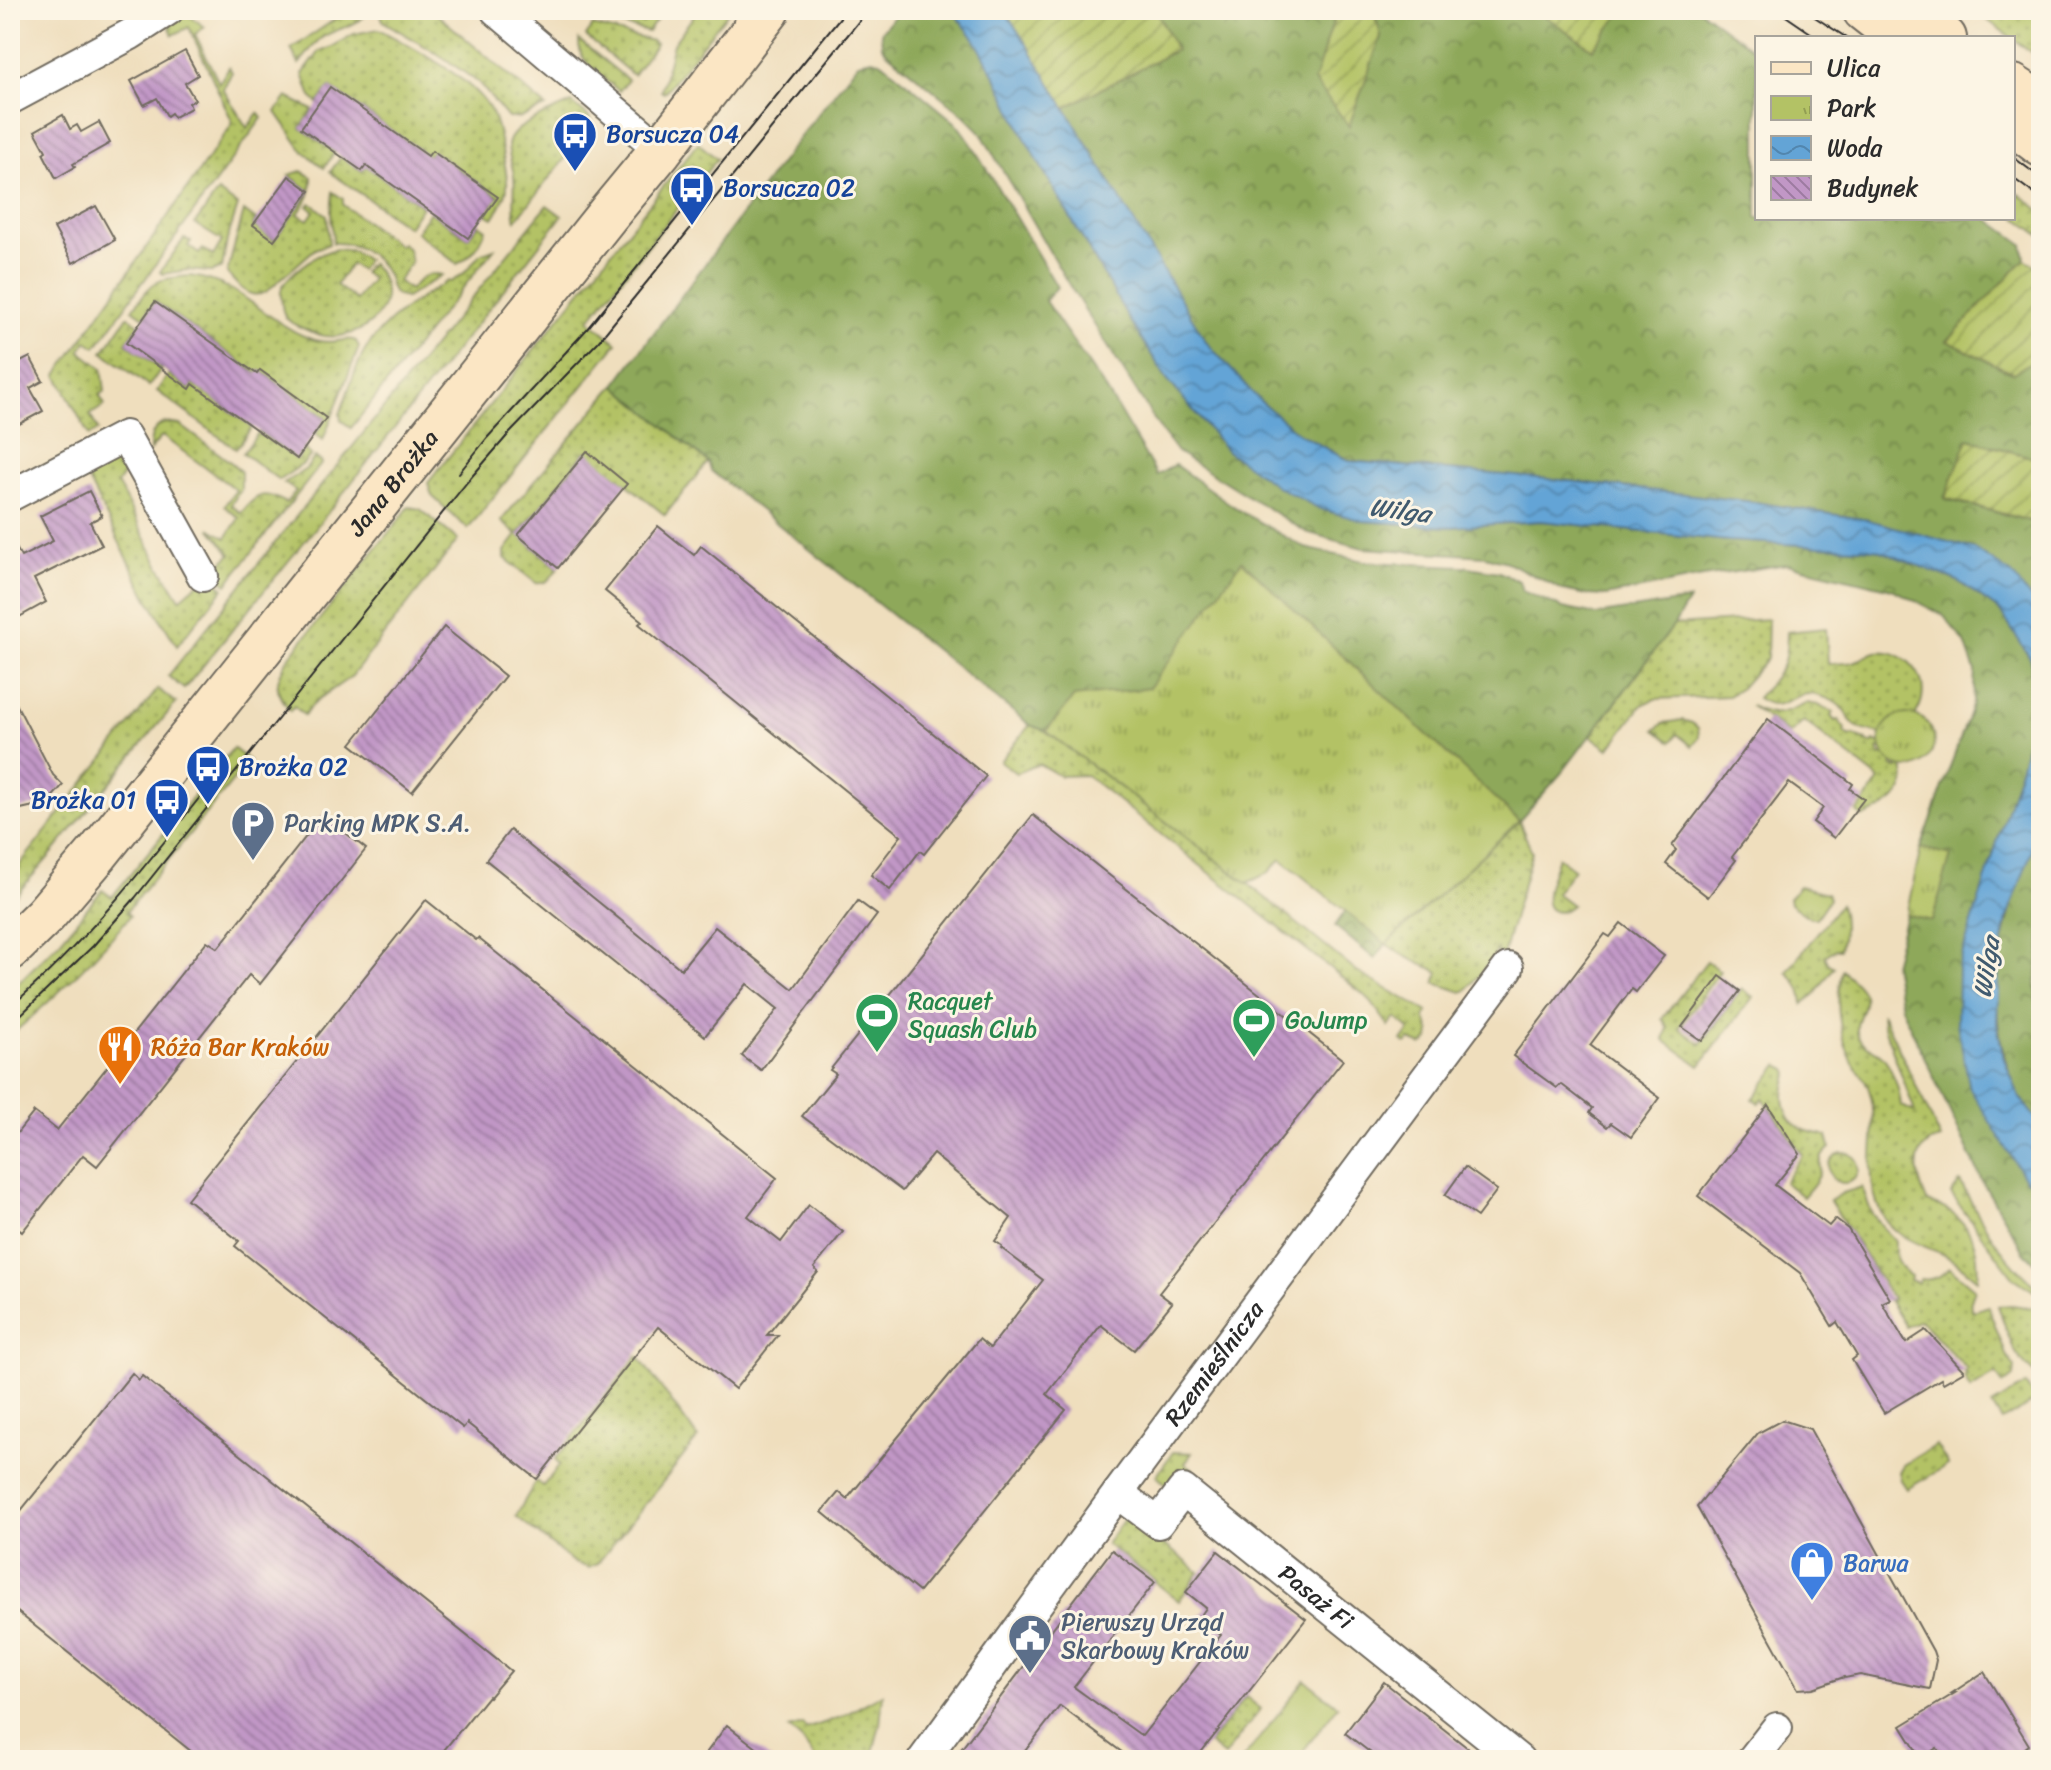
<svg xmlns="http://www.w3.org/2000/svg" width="2051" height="1770" font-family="Sriracha,sans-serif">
<defs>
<pattern id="grass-dots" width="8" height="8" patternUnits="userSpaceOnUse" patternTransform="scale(2)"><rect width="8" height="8" fill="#b3c265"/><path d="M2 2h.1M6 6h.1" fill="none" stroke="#929e53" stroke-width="1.8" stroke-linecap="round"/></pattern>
<pattern id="forest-crowns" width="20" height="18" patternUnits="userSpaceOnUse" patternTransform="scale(2)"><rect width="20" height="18" fill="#8ea85a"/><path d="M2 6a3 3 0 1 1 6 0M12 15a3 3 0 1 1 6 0" fill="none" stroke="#74894b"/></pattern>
<pattern id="park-tufts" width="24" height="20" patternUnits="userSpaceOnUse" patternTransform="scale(2)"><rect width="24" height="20" fill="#b3c265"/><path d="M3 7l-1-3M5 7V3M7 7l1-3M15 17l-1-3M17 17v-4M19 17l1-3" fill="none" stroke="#929e53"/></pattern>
<pattern id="garden-furrows" width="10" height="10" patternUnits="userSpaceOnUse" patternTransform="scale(2)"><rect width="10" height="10" fill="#b3c265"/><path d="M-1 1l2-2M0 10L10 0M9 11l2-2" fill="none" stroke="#929e53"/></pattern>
<pattern id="water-waves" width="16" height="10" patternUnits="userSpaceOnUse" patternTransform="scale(2)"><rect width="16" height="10" fill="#63a4d6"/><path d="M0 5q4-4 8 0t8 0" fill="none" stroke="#5286ae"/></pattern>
<pattern id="building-back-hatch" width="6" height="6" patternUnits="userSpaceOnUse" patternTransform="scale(2)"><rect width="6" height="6" fill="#c197c6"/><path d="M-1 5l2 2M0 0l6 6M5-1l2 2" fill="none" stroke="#9d7ba1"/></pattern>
</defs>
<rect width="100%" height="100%" fill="#fcf5e5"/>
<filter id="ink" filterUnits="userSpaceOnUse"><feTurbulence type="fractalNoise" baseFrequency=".0125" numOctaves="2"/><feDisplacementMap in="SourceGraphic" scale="16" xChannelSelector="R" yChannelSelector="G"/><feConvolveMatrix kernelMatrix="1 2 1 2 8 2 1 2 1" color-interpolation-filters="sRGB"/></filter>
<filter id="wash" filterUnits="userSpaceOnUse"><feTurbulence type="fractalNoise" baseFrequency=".006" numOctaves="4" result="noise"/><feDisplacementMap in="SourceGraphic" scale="32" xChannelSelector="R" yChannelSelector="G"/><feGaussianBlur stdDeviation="1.8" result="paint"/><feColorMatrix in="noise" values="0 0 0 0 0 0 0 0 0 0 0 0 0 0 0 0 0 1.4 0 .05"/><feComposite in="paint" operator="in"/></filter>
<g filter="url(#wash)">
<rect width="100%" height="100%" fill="#efdebd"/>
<!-- grass -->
<g fill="url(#grass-dots)" stroke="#6f7648" stroke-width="2">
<path d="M349,10h20c-10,18 -34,17 -49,29 -8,7 -14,17 -21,25l-8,-15z"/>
<path d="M380,10h52l114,97 -26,11h-12l-29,-35 -35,-25 -61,-37z"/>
<path d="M597,10h24l2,1 -3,3 1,2 22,8 10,-14h7l2,2 -14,20 -56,-15z"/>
<path d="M698,10h32l-66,83 -3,-2 12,-47z"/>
<path d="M1974,10h66l1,48 -8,-4z"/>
<path d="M187,14l18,13 -10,7 24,49 10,-16 3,5 -9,17 24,39 11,-15 4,5 -166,229 -9,-6 -7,10 22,17 3,23 -6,4 6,10 -15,10 8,15 -9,6 -32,-61 176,-252 -44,-96 -16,8 -4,-10z"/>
<path d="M593,26l59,15 4,3 -23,31 -47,-39z"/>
<path d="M379,29c35,20 94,48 113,84 6,13 8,28 11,42 6,31 8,36 -10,63l-7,-4 12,-18 -66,-45 -4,5 -98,-69 -12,16 -7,-6 -8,-23 17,-23 10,-3 24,-14z"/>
<path d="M579,40l49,40 -9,11c-16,-14 -42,-28 -40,-51z"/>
<path d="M287,97l26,13 -12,18 34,24 -11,16 -21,-17 -27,-39z"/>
<path d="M572,103l17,14 4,6 -77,97c-4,-14 0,-28 -2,-43 -1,-10 -5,-20 -6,-30 0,-22 47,-36 64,-44z"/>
<path d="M698,143l19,16 -128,161 28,23 -149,186 -36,-33 -4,-13z"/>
<path d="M341,157l21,14 4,-5 56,40 -14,21 -78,-55z"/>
<path d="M301,171l11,6c0,16 -5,24 -14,37l10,6 6,-9 -6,-5 3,-3 16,12 2,29 -14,5 -49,43c-16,9 -29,-7 -39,-19l17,-62 12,9 -3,5 21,15 36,-49 -21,-16z"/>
<path d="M2013,189l28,22v25l-28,-21z"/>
<path d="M218,192l20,14 -11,34 -5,28 -10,4 -25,-2 -24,4 -3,-2 24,-33 7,2 -3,5 11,8 4,-5 10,7 9,-15 -27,-17z"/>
<path d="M333,192l10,7v6l56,41 3,-3 6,6 3,13 -13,19 11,9c10,-10 16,-19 33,-15l-36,23c-4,-1 -9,-2 -12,-5 -5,-5 -4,-13 -7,-18 -11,-21 -31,-33 -54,-32l-2,-31z"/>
<path d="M547,205l15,11 -240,304 -138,169 -16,-13z"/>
<path d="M430,212l38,26 11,-14 7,5c-6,16 -14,27 -29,35l-41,-32z"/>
<path d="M337,249l16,2 14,9 -7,10 -9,-6 -15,21 20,15 16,-21 -9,-7 8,-9c36,38 -3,78 -47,73 -8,-2 -16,-5 -24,-9 -11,-5 -17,-9 -18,-22 -1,-9 -3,-16 3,-23 13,-15 32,-29 52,-33z"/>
<path d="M494,249l-143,179 -10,-8 -1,-6c8,-21 14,-46 26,-65 19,-30 52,-50 82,-68l3,1 13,-9 16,-19z"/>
<path d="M190,276c51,6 73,43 116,61 10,4 21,6 31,4 8,-1 11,-3 19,0l3,6 -36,93 -8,-6 11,-16 -65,-47 -3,3 -103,-72 -11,15 -11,-8c22,-30 20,-29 57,-33z"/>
<path d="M128,316l11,8 -13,19 35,26 -12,17 -46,-34z"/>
<path d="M169,374l20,15 5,-5 58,43 -16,22 -79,-58z"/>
<path d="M615,385l93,77 -43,53 -79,-64 -68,83 40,34c-6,8 -10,17 -22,15l-31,-25v-7l12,-16 -16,-14z"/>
<path d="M165,423l15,2 53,39 8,8v17l-10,16 10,8c17,-20 22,-23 45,-10l10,-12 -12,-8 22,-14 9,-12 7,6 -95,121 -16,-11 20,-19 -21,-26 16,10 13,-20 -15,-12 12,-16 -74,-54 -12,14c0,-12 2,-23 15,-27z"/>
<path d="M259,432l37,27 8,-10 7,6 -8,9 -24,16 -36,-27z"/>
<path d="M114,458l16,8 -13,17 43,84 20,32 28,-24 16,13 -47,58 -30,-49 -65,-129z"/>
<path d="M409,507l11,2 38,31 -106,136 -36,25 -12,14 -10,-9 -4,5c-16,-24 -16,-25 -3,-51z"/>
<path d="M1768,619l-1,39 -26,30 -13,8 -73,3 -13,6 -33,44 -18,-13 83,-111z"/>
<path d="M1826,628l2,36c8,-1 18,0 25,-2 8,-2 15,-8 23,-10 19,-3 39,10 45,28 4,12 1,25 -6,35 -18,-2 -25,5 -34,19 -8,-2 -18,-3 -25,-8 -7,-5 -10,-14 -16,-20 -6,-6 -21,-11 -29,-12 -23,-1 -27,21 -54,4 23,-28 30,-28 30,-66z"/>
<path d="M158,689l18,14 -122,148 -44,51v-25z"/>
<path d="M1806,703l12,2 15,7 -2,4 4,5 3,-1 7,9 -1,3 6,5 3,-2 13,5 -1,2 7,2 2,-3 6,3 1,3 -3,2 2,7 4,-1 8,8 -1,3 7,3 2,-2 3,1c9,26 -18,41 -40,49l-6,-5 23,-32 -76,-59 -14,13 -40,-28c24,12 33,8 56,-3z"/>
<path d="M1682,720l10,3 6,5 1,9 -7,9 -15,-12 -6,8 -16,-12 9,-7z"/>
<path d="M1030,725l16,6 201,152 110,89 71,40 -3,5 5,14 -1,9 -7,5 -12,-5 -4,4 -4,-3 8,-11 -14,-12 -7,8 -21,-28 -282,-223 -26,1 -21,-12 -23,9 -16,-12z"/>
<path d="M233,748l16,13 -123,151 4,4c-36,45 -77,83 -120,120v-45l50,-50 42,-51 10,7z"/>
<path d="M1519,821l13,31 -31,110 -4,-13 -5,11 -25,30 -5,2 -27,-9 4,-11 -32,-15 -21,-13z"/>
<path d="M1558,857l16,12 -18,24 16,12c-5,4 -11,9 -18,6 -17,-5 0,-41 4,-54z"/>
<path d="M1840,904c4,14 4,30 0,45h-4l-11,7 3,7 6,4 -19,27 -12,10c-1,-14 -6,-22 -16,-32z"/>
<path d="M1707,961l13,10 -41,57 22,16 41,-55 11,8 -53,69 -36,-26c4,-9 5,-14 -2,-21z"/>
<path d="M1842,970c7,7 17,14 21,23 7,15 -15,30 -2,48 4,6 14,9 20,14 11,9 19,38 20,51l14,6 -32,-88 -1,-11 59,126c-5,2 -10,2 -13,5 -19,15 -8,41 -1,58 38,10 54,39 50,77 -11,-9 -22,-19 -35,-25 -21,-10 -42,-14 -57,-35 -27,-40 -3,-83 -15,-126 -3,-13 -12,-21 -18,-32 -14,-29 -17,-60 -10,-91z"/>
<path d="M1779,1065l8,4 2,4c-9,22 -7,49 18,58 7,2 14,3 20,5l3,12c-13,11 -8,12 -10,25 -2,8 -12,18 -17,24l-19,-15 19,-27 -40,-57 -4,5 -6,-4z"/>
<circle cx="1844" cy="1168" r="15"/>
<path d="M1960,1182c22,40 44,80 81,108v6l-27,-18 -63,-84z"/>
<path d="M1862,1187l10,27 23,27c-1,15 2,27 16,35l-1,4 8,3 2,-4c13,2 21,-3 30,-11l25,21c-2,7 -8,16 -2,22l15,-5 18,49 9,12 -1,10 -11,7 -7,-10 -26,15 -6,-12 3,-2 -3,-3 3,-3 -47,-49 -14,7 -17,-27 3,-2 -62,-97 13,-8z"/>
<path d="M2012,1305l21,3 8,7v64c-31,-23 -30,-39 -43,-73z"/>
<path d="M638,1356l60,82 -101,126 -8,4 -16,-6 -57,-46 20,-35 7,5 17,-21 -5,-5z"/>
<path d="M2026,1385l9,16 -33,20 -10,-16z"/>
<path d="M1936,1445l12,20 -41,24 -6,-9 -2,-8 4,-7z"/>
<path d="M1173,1452l19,1 -7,10 8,6 -8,10 -7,-5 -9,12 -13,-10z"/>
<path d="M1127,1515l72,57 -20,29 -24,-19v-2l-49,-36z"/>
<path d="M883,1694l-3,31 -9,35h-55l-14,-20 -13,-11 14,-4 3,4 35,-12z"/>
<path d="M1246,1697l15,12 -37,47 -15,-12z"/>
</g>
<!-- forest -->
<g fill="url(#forest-crowns)" stroke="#5c6a42" stroke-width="2">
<path d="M899,10h53l22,27 24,44 30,63 101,175 38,60 60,72 136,70 86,6 92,-6 187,20 148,8 82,32 42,30 31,48 3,55 -12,48 -64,206 66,209 17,15v75l-16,-14 -41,-68 -83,-178 -8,-43 13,-49 26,6 18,-65 -29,-8 52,-145 2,-32 -10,-28 -22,-28 -51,-26 -105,-25 -84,13 -97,19 -19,-1 -24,-5 -56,-28 -22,-6 -122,-8 -57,-16 -129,-80 -15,-20 -96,-152 -86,-149 -16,-16 -76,-62 -6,-7 -1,-14z"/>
<path d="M1156,10h177l16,115 32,-88 -7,-27h162l57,39 30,-39h77l57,42v166h230l36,26 2,15 -77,82 64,32 29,-17v104l-72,-21 -24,60 96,25v88l-3,-6 -169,-86 -114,-18 -195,-22 -210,-19 -52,-28 -39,-33 -52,-57 -143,-235 111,-58z"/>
<path d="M872,59l10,3 74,61 15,20 86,144 -12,14 62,90 50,84 18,-10 65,46 65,37 63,14 95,4 36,6 20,9 3,10 41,17 33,7 93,-15 -15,25 -110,145 -45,51 -133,123 -11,15 -40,-33 11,-16 -65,-51 -13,14 -21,10 -201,-152 -16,-6 -319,-254 -3,-9 -93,-77 178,-239 66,-84z"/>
<path d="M2041,826v117l-5,42 5,55v85c-7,-9 -16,-19 -22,-30 -44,-90 -14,-182 22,-269z"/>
</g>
<!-- park -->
<g fill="url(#park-tufts)" stroke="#6f7648" stroke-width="2">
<path d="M1242,561l277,260 -133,123 -105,-85 -13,14 -21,10 -201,-152 28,-34 75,-9z"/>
<circle cx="1907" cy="741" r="27"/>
<path d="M1921,848l30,7 -19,66 -26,-6z"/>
<path d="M1799,886l28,7 2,6 -13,19h-6l-20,-14 -1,-6z"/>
</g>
<!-- garden -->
<g fill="url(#garden-furrows)" stroke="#6f7648" stroke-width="2">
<path d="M1004,10h152l20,40 -112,58z"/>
<path d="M1333,10h41l7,26 -32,90 -35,-45 20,-62z"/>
<path d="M1536,10h87l-30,39z"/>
<path d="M2025,259l16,9v88l-28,17 -66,-32z"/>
<path d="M1968,439l73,21v64l-96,-26z"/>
</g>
<!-- pitch -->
<path fill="#b3c265" stroke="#6f7648" stroke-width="2" d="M1305,1680l33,26 -42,54h-54z"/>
<!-- water -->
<path fill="url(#water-waves)" stroke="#476880" stroke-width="2" d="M952,10h52l24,36 179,297 52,57 39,33 51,28 211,19 195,22 114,18 105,29 38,25 29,38v214l-34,92 -8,45 -2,60 6,33 17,42 21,27v67l-17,-15 -54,-88 -13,-66 1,-55 64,-206 12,-48 -3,-55 -31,-48 -42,-30 -82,-32 -148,-8 -187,-20 -92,6 -86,-6 -43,-12 -42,-22 -51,-36 -60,-72 -38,-60 -101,-175 -30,-63 -24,-43z"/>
<g id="blocks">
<!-- building -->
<g fill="url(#building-back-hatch)">
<path d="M185,51l13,24 -13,8 10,17 -6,3 2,5 -17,9 -3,-4 -4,3 -10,-18 -13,7 -13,-24z"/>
<path d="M330,87l98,69 4,-5 66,46 -30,41 -102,-72 -4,5 -61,-43z"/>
<path d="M63,115l7,14 7,-4 4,7 18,-10 11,21 -37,21 2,3 -19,11 -13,-25 3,-2 -11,-20z"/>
<path d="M289,176l21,15 -36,49 -21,-15z"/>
<path d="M96,206l19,34 -42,23 -19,-35z"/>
<path d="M155,302l102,72 3,-4 66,48 -29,41 -104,-75 -3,5 -64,-46z"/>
<path d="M10,351l7,13 13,-7 13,24 -13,7 13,23 -33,18z"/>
<path d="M587,451l40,33 -69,84 -40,-33z"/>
<path d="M89,491l13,25 -12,6 12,23 -68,34 12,23 -36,20v-86l11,21 32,-16 -13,-25z"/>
<path d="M658,526l36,29 7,-9 285,230 -62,78 -4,-3 -30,39 -19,-15 30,-39 -262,-212 3,-3 -37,-30z"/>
<path d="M444,627l61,49 -93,116 -61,-48z"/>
<path d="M10,692l43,83 10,10 -16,18 -31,7 -6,-11z"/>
<path d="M1768,719l85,65 -3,5 14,10 -30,39 -21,-16 10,-14 -34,-25 -57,74 4,3 -28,37 -42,-33 10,-14 -4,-4z"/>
<path d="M323,815l43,34 -106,135 -11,-9 -152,191 -14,-11 -61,77 -12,-10v-80l24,-30 23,18 150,-189 11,7z"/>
<path d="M1033,815l310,245 -184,233 13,10 -38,47 -33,-25 -54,69 19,16 -147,182 -97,-80 17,-20 8,7 132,-160 11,9 53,-68 -42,-32 1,-2 -7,-5 16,-23 -78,-64 -31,37 -100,-75 34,-42 -6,-4z"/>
<path d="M510,830l171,139 34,-42 78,62 65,-88 19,14 -116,155 -19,-14 36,-47 -31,-25 -42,52 -219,-176z"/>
<path d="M426,900l50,40 2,-2 299,240 -29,38 33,26 28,-37 34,27 -29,36 4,4 -51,63h11l-43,54 -77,-62 -121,152 -70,-56 -4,5 -228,-182 4,-5 -52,-42z"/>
<path d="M1621,923l43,33 -28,36 -4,-3 -42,56 70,53 -29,39 -20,-14 -4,4 -18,-14 3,-5 -31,-24 -4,4 -44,-32 92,-122 5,3z"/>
<path d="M1720,976l20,15 -38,50 -20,-14z"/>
<path d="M1768,1105l32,49 -25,31 54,41 6,-7 13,10 42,70 -8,4 24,40 20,-13 38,41 -21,12 -2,-4 -57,34 -32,-53 5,-4 -20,-34 -5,4 -32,-53 -102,-77z"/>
<path d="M1465,1167l32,23 -20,27 -32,-22z"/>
<path d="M132,1373l7,7 3,-4 369,295 -22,26 -1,-1 -52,64h-234l-192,-154v-82z"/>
<path d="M1782,1420l28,9 123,222 3,9 -6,29 -70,-14 -15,3 -1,-1 -31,11 -15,1 -101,-182 61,-74z"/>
<path d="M1112,1550l43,32 -81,105 68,49 79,-101 -22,-17 7,-10 -20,-16 32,-41 88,68 -111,141h-71l3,-4 -67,-50 -42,54h-65z"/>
<path d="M1984,1672l45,73 -4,3 7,12h-88l-7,-12 -16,10 -20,-32 54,-33h-3z"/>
<path d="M1384,1682l99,78h-103l-35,-27z"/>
<path d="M727,1725l45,35h-71z"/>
</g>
</g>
</g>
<g filter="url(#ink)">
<use href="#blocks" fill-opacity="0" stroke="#706a5e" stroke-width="2"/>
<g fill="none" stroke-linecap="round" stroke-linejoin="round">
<!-- minor casing -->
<g stroke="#706a5e" stroke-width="34">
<g id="minor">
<path d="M496,10l165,140"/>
<path d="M10,99l121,-65 37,-24"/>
<path d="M10,496l115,-60 78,140"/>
<path id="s1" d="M1118,1493l40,30 25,-33 336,270"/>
<path id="s2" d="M923,1760l195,-267 390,-525"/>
<path d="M1752,1760l25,-32"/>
</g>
</g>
<!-- secondary casing -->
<g stroke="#706a5e" stroke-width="46">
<g id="secondary">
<path d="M1864,10l36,28"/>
<path d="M1908,10l37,28"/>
<path d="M2013,86l28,18"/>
<path d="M2013,124l28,21"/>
<path id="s3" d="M10,949l35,-34 53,-62 510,-639 53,-64 108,-140"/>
</g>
</g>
<!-- minor -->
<use href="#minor" stroke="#fff" stroke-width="30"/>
<!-- secondary -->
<use href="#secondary" stroke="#fbe6c4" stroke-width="42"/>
<!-- tram -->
<g stroke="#2b2b2b" stroke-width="2">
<path d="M1777,10l41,28"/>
<path d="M1804,10l43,28"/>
<path d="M2013,157l28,21"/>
<path d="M2013,178l28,21"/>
<path d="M459,473l28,-35 100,-109 259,-319"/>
<path d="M10,1007c74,-63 134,-139 194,-215"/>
<path d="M10,1025l83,-79 42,-48 333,-417 39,-45 91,-94 270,-332"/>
</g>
</g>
</g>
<!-- icons -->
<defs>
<g id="bus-pin" transform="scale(2.3)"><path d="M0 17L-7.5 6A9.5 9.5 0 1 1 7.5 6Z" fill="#1a4fb4" stroke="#fcf5e5"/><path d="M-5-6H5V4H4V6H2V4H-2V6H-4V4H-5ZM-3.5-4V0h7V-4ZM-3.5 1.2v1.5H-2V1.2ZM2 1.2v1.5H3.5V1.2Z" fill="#fff"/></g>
<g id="parking-pin" transform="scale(2.3)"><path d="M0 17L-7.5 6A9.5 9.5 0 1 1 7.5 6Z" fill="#5c6f8a" stroke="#fcf5e5"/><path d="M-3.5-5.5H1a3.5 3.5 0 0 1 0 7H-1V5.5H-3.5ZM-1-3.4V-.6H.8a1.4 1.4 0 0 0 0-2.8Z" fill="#fff"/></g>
<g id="stadium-pin" transform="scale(2.3)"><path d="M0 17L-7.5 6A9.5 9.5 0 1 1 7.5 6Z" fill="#2e9e5b" stroke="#fcf5e5"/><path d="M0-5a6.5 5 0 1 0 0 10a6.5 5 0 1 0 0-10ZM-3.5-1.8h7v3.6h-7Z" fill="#fff"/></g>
<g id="restaurant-pin" transform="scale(2.3)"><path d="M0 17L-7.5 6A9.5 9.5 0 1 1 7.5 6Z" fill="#e8710a" stroke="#fcf5e5"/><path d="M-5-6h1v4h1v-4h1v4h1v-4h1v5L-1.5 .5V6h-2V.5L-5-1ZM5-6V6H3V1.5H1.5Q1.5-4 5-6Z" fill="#fff"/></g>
<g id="shop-pin" transform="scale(2.3)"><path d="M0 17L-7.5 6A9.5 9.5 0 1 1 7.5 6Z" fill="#3f7fe0" stroke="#fcf5e5"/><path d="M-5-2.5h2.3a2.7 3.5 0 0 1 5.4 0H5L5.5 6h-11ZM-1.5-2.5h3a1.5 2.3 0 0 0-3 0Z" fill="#fff"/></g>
<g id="civic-pin" transform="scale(2.3)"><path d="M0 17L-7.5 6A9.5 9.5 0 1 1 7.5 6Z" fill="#5c6f8a" stroke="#fcf5e5"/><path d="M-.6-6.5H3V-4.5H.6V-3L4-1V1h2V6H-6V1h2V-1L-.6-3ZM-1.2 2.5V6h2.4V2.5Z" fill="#fff"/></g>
</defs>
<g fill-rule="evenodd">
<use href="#bus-pin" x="575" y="134"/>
<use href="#bus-pin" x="692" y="188"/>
<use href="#bus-pin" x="208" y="767"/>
<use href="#bus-pin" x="167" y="800"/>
<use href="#parking-pin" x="253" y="823"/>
<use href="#stadium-pin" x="877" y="1015"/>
<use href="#stadium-pin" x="1254" y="1020"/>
<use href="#restaurant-pin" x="120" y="1047"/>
<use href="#shop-pin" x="1812" y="1563"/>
<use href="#civic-pin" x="1030" y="1636"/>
</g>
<g text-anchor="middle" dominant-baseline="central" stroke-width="6" stroke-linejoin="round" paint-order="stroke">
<!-- transit labels -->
<g font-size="24" fill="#164399" stroke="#fcf5e5" text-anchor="start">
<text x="606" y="134">Borsucza 04</text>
<text x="723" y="188">Borsucza 02</text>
<text x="239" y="767">Brożka 02</text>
<text x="136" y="800" text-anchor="end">Brożka 01</text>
</g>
<!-- street labels -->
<g font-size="24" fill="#2b2b2b" stroke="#fcf5e5">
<text stroke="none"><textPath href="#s3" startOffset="604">Jana Brożka</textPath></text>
<text stroke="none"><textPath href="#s2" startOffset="492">Rzemieślnicza</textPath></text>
<text stroke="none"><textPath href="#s1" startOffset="262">Pasaż Fi</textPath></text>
</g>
<!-- service labels -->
<g font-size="24" fill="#4e5e75" stroke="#fcf5e5" text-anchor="start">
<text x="284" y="823">Parking MPK S.A.</text>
<text x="1061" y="1622">Pierwszy Urząd<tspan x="1061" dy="28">Skarbowy Kraków</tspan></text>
</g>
<!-- leisure labels -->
<g font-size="24" fill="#27864d" stroke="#fcf5e5" text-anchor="start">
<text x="908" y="1001">Racquet<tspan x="908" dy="28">Squash Club</tspan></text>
<text x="1285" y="1020">GoJump</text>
</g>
<!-- food labels -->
<g font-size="24" fill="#c56008" stroke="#fcf5e5" text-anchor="start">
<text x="151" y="1047">Róża Bar Kraków</text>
</g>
<!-- shop labels -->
<g font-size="24" fill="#366cbe" stroke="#fcf5e5" text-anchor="start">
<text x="1843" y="1563">Barwa</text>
</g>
<!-- water labels -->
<g font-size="26" font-style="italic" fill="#415b6f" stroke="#fcf5e5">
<text transform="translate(1400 510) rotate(7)">Wilga</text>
<text transform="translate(1986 967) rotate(-81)">Wilga</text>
</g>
</g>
<!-- margin -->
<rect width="2051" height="1770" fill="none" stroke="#fcf5e5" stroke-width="40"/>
<!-- legend -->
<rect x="1755" y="36" width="260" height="184" fill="#fcf5e5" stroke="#a8a49b" stroke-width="2"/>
<rect x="1771" y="62" width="40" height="12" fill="#fbe6c4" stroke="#a8a49b" stroke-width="2"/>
<text x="1827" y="76" font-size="24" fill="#2b2b2b">Ulica</text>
<rect x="1771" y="96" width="40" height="24" fill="url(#park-tufts)" stroke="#a8a49b" stroke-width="2"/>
<text x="1827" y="116" font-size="24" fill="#2b2b2b">Park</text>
<rect x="1771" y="136" width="40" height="24" fill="url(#water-waves)" stroke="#a8a49b" stroke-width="2"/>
<text x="1827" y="156" font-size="24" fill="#2b2b2b">Woda</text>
<rect x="1771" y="176" width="40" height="24" fill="url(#building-back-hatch)" stroke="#a8a49b" stroke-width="2"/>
<text x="1827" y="196" font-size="24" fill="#2b2b2b">Budynek</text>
</svg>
